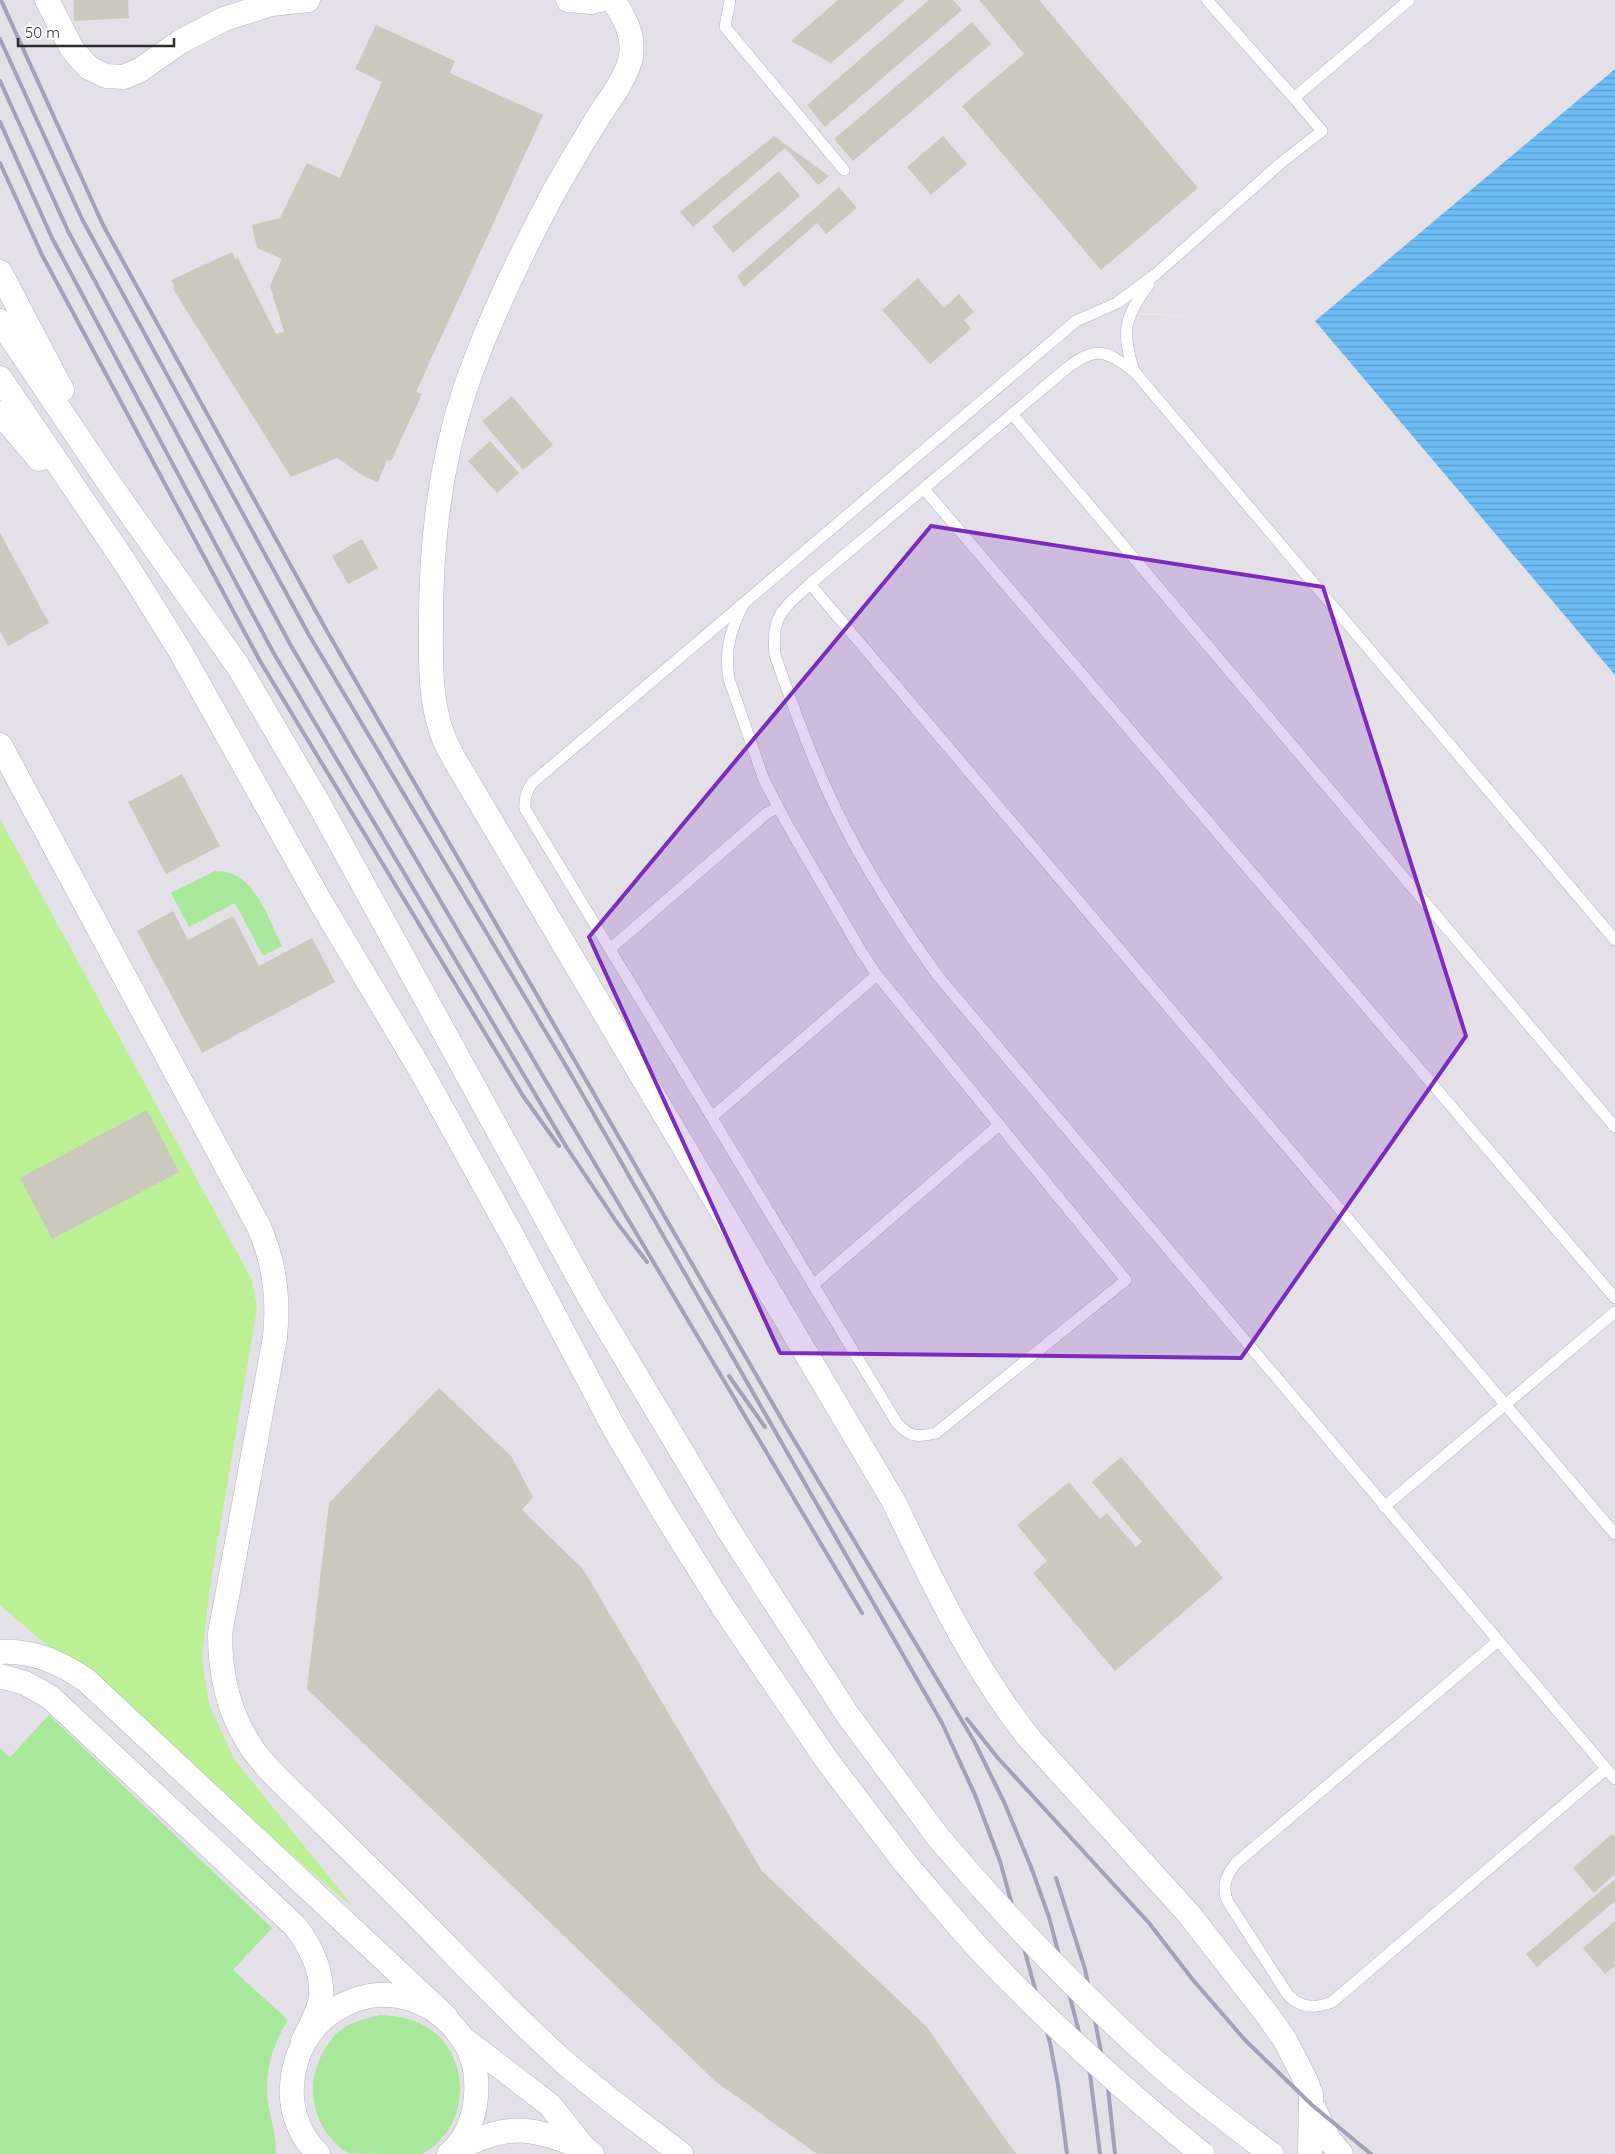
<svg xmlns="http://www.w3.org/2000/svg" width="1615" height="2154" font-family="Quicksand,sans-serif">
<defs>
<pattern id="water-rules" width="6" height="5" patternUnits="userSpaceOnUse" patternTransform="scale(1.25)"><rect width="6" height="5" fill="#6ebdf6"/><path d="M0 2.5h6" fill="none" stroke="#5b9ac8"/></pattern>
</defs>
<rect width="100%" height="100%" fill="#efebdf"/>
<!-- industrial -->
<path fill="#e3e0e8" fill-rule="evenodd" d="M0,0h1615v69l-300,252 300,354v1479h-1615zM1133,313l87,4 -93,-3z"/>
<!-- grass -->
<g fill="#a8e89a">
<path d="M215,871c39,-2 52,46 67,75l-19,10 -28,-53 -46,24 -18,-34z"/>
<path d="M49,1715l223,213 -39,42 55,50c-17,27 -25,56 -19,88 3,16 7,30 7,46h-276v-406l10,9z"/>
<path d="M380,2015c16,1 31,3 45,11 48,27 46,103 -3,128 -13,0 -63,0 -73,-1 -8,-3 -14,-10 -20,-17 -24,-31 -20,-72 6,-101 12,-12 29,-16 45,-20z"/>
</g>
<!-- pitch -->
<path fill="#bbf095" d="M0,819l252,461 5,28 -48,285 -7,66 7,45 25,55 121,150 -355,-304z"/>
<!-- water -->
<path fill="url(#water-rules)" d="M1615,69v606l-300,-354z"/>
<!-- building -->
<g fill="#cbc9be">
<path d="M74,0h54l1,18 -55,3z"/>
<path d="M838,0h67l-74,63 -40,-22z"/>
<path d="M929,0h24l9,10 -137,117 -18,-22z"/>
<path d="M979,0h60l159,188 -97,82 -139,-164 62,-52z"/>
<path d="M972,22l19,22 -138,117 -19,-22z"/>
<path d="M376,25l79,36 -5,12 93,42 -127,277 6,2 -31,67 -4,-1 -9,22 -13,-5 -28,-19 -46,19 -118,-188 1,-4 -3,-5 61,-28 3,7 3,-1 38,76 8,-2 -14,-46 12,-27 -25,-11 -5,-23 28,-7 27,-55 33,15 42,-96 -27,-13z"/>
<path d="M774,136l55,40 -11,9 -33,-37 -92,79 -13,-15z"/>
<path d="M943,136l24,28 -36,31 -24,-28z"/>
<path d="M779,171l21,25 -67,57 -21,-26z"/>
<path d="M839,187l18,21 -31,26 -9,-11 -73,64 -7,-11z"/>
<path d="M918,278l26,30 15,-14 15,18 -10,8 7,9 -41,35 -48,-54z"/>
<path d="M512,396l41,49 -30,25 -41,-49z"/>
<path d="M490,441l29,32 -22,20 -29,-32z"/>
<path d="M0,533l49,90 -41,23 -8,-15z"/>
<path d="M362,539l16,29 -30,16 -16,-28z"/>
<path d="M182,774l38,72 -54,28 -38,-72z"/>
<path d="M173,911l15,29 45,-24 26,50 53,-28 23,44 -133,71 -65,-122z"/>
<path d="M147,1110l32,62 -127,67 -32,-61z"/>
<path d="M439,1388l72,68 22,41 -11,13 61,59 179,302 164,155 90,128h-199l-102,-73 -408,-392 22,-186z"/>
<path d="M1121,1457l102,121 -108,93 -82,-98 14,-12 -30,-36 52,-43 31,37 7,-6 29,34 6,-5 -50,-60z"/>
<path d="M1612,1834l3,3v37l-21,19 -21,-25z"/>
<path d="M1615,1879v22l-78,66 -11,-13z"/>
<path d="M1615,1921v45l-10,8 -22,-26z"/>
</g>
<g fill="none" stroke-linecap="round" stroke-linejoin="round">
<!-- lane casing -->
<g stroke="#b3b3c1" stroke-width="12">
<g id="lane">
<path d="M730,0l-5,27 119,143"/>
<path d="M1207,0l87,98 115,-98"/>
<path d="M1134,371c-13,-40 -10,-53 15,-87"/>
<path d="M1012,414l603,713"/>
<path d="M924,489l691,809"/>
<path d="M810,584l805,950"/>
<path d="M744,603c-13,25 -20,47 -15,76l35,101 22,42 75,129 16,24 249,305 -190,153c-18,4 -26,5 -39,-10l-372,-614c-1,-10 1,-17 7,-26l544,-462 41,-18 39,-29 126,-112 40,-31 -28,-33"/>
<path d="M1615,940l-481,-569c-29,-20 -37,-26 -67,-3l-257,216c-27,25 -39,31 -35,71 15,43 30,86 49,128 30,69 70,132 114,193l677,803"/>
<path d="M610,949l157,-136 11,-5"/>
<path d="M712,1117l165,-142"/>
<path d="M813,1285l186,-160"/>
<path d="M1384,1507l231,-195"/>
<path d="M1498,1641l-262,222c-10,13 -15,24 -8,39l60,93c13,13 27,14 44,7l274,-233"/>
</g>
</g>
<!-- street casing -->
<g stroke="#b3b3c1" stroke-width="25">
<g id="street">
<path d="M47,0l25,49 17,19 17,8 18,1 16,-7 40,-28 44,-23 47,-15 37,-4"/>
<path d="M568,0l23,2 8,-2"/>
<path d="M613,0c12,18 23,38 17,61 -6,19 -19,37 -30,53 -18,30 -36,58 -52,89 -31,59 -60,120 -82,183 -25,74 -35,155 -35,233 0,38 -2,78 11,114 3,10 9,20 14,29l438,740c39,82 79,165 135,236l159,175 78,100 19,27 21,41 5,14 -1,59"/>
<path d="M0,272l62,118"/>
<path d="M0,321l109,162 129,183 81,138 273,498 136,227 119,185 91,123"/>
<path d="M0,378l126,186 53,85 141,252 100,168 93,168 101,191 49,83 60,96 103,152 79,104"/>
<path d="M0,413l39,46"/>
<path d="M0,745l259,482c16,36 20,71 16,110l-55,297c0,38 8,76 28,108 14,23 35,41 53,59 25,25 51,50 76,75 62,60 120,126 185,184 38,34 79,63 119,94"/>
<path d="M0,1652c32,-2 62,11 87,29l359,336"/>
<path d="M0,1676l25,7 25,14 245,229c15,19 28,45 26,71 -2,15 -11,30 -18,44"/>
<path d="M465,2040l85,65 33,42 9,7"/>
<path d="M1314,2109l15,31 12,14"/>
<path d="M454,2150c56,-27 72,-24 129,-3"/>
<path d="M318,2154c-18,-18 -28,-43 -26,-68 5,-87 108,-124 164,-56 12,14 19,31 20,48 2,27 -5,58 -27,76"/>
</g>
</g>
<!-- lane -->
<use href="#lane" stroke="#fff" stroke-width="11"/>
<!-- street -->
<use href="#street" stroke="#fff" stroke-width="24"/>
<!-- rail -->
<g stroke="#a1a1b8" stroke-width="4">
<path d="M1,0l102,225 221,401 461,799 189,316 30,61 27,65 18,50 41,157 10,80"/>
<path d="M0,39l82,180 227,416 260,436 373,652 33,72 25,66 50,182 8,42 9,69"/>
<path d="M0,81l68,150 222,413 257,439 315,530"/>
<path d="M0,122l52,116 221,414 294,496 51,76 29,38"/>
<path d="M0,163l42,92 218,406 263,435 36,50"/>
<path d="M729,1376l36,51"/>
<path d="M967,1719l30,38 152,166 44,57 52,60 67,65 59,49"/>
<path d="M1056,1878l29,91 23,119 7,66"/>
</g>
<!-- street-bridge casing -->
<g stroke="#b3b3c1" stroke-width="25" stroke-linecap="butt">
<g id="street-bridge">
<path d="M938,1837c68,80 141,157 220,227 36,32 75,61 113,90"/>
<path d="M905,1863c26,30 51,61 78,90 68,72 142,138 219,201"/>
</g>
</g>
<!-- street-bridge -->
<use href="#street-bridge" stroke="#fff" stroke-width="24"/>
</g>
<!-- marked area -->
<path fill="#7b2cbf" fill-opacity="0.2" stroke="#7b2cbf" stroke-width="4" stroke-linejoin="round" d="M931,526l392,61 143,449 -225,322 -461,-5 -191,-416z"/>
<!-- scale -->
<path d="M18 38v8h156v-8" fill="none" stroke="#2d2d2d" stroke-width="2.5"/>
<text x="25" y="38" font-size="15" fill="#2d2d2d" stroke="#ffffff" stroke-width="4" paint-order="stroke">50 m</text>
</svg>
